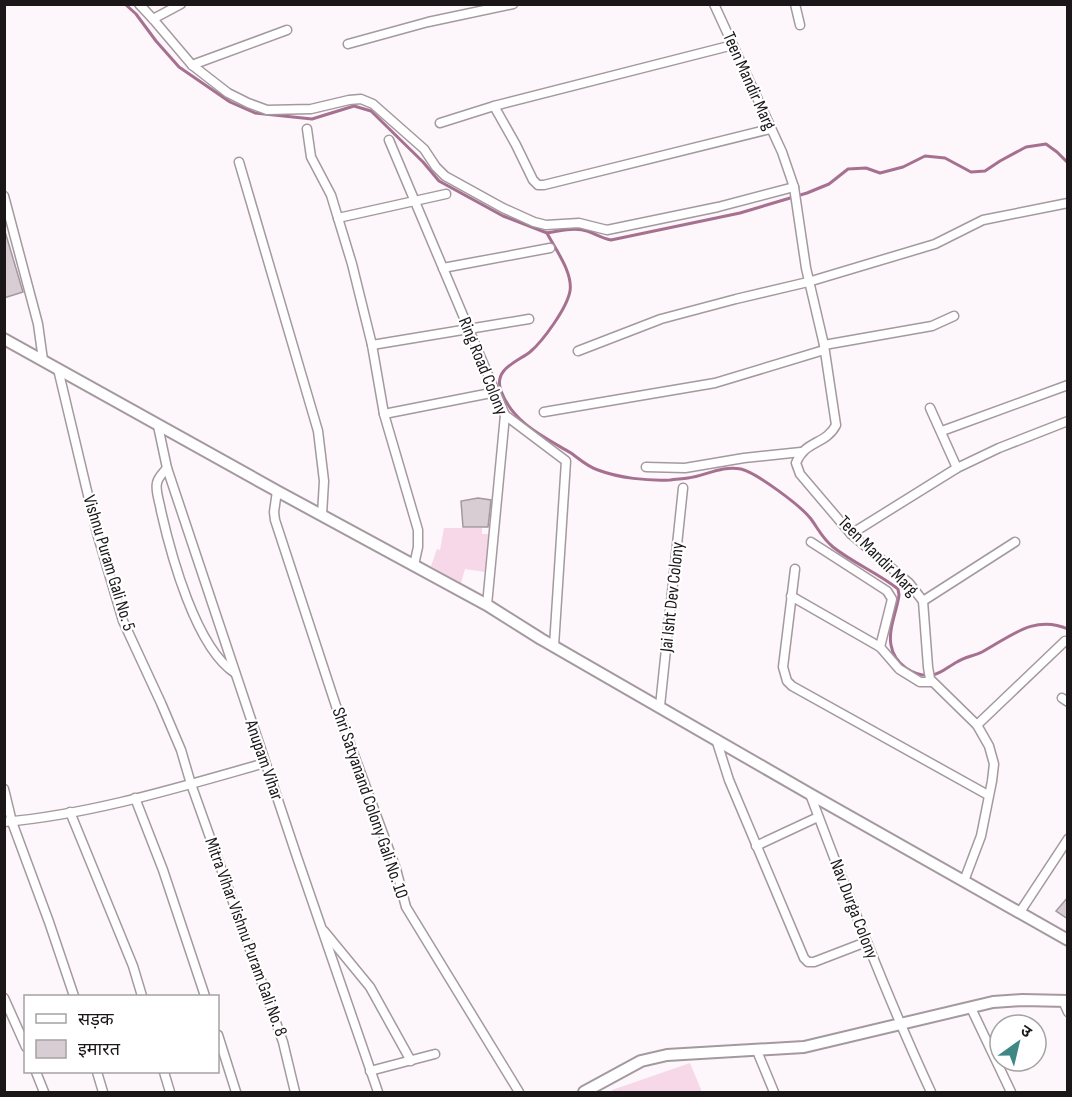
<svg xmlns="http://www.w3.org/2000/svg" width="1072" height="1097" font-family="'Sofia Sans Condensed','Noto Sans Devanagari',sans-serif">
<rect width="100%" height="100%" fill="#fdf6fa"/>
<!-- green -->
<g fill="#f7d8e9">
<path d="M444,528h38v6h7l-4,38 -20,-3 -4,14 -30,-17 6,-17 3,1z"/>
<path d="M690,1063l12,29h-89l-1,-2z"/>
</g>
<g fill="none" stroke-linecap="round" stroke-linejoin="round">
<!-- stream -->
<g stroke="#a67190" stroke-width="3">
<path d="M125,4l11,10 20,27 23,26 51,35 25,11 57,6 42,-13 17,5 52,51 16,19 64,35 44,17c8,16 26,39 23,58 -3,17 -27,50 -40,61 -13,10 -37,17 -29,39 12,32 43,46 70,62 8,6 17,14 27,17 21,8 49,11 72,10 6,-1 12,-1 18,-2 17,-2 34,-13 53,-9 16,4 60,37 70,50 8,11 11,19 22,28 20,16 45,26 65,42l1,6c-2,16 -11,34 -8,50 3,19 23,32 41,30 9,-1 17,-9 25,-13 7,-5 17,-6 25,-10 28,-15 52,-38 86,-23"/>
<path d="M547,233c12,-2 28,-6 40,-2 9,3 14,7 24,9l129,-27 67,-20 22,-9 19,-15 18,-1 14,5 23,-6 22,-11 20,2 26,14 14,-1 15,-10 26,-14 20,-3 11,8 11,11"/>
</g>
</g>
<!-- building -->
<g fill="#d9cdd4" stroke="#a3989e" stroke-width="1.5">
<path d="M4,228l19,64 -19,6z"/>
<path d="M478,498l13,2 -3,27h-25l-2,-26z"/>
<path d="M1068,897v22l-12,-8z"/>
</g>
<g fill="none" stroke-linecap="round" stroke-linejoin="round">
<!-- minor casing -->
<g stroke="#a4999f" stroke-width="11">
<g id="minor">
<path d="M139,4l14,15 39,46 36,28 20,10 19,7 44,-1 38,-9 12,-1 12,5 51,45 12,18 9,9 58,32 31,14 12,3 33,-2 28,7 111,-23 76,-20"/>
<path d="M714,4l68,148 12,35 12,81 18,77 12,80c-10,20 -31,15 -40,38l4,11 51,60 58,49 14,18 5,66 2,12 47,46 12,21 5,18 -2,17 -11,55 -17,45"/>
<path d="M795,4l5,21"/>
<path d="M153,19l28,-15"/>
<path d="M348,44l80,-22 85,-18"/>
<path d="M192,65l95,-35"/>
<path d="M494,106l22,39 17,35 5,5h6l226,-56"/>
<path d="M440,123l54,-17 239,-61"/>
<path d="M307,129l4,28 20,38 21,69 20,81 12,69 34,116v17l-4,18"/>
<path d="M389,140l116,275 -18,190"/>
<path d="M239,162l79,269 6,50 -2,34"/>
<path d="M4,196l34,128 5,36"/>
<path d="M338,218l108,-24"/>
<path d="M443,268l107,-20"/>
<path d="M372,345l157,-26"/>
<path d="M824,345l108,-19 22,-10"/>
<path d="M578,351l83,-32 75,-20 72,-17 127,-38 48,-24 85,-17"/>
<path d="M58,369l39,164 26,88 38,82 20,47 10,34 92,258 12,50"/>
<path d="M930,408l27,60"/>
<path d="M544,412l171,-29 109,-33"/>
<path d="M384,414l112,-22"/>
<path d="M505,415l61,46 -12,185"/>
<path d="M158,426l9,42 130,389 81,235"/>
<path d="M942,431l126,-46"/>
<path d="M646,467l39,1 59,-10 57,-6"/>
<path d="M167,468c-4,5 -9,9 -10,15 -2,8 3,20 4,28 10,44 35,137 74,162"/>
<path d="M277,491l-3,21 1,8 61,186 60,163 10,38 113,185"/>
<path d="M851,534l106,-66 42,-20 69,-27"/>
<path d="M811,542l76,49 5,8 -12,48"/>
<path d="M795,569l-12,98 4,14 5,5 196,109"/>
<path d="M791,596l89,51 19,22 21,13h12"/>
<path d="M923,601l92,-59"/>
<path d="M1062,698l6,4"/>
<path d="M660,706l23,-218"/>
<path d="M977,725l88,-84"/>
<path d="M716,739l13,41 75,178 4,4h6l52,-20"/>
<path d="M4,789l8,33 37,100 25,74"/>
<path d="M810,794c38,101 76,201 121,298"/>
<path d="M135,798l28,72 42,126"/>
<path d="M70,812l63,154 9,30"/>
<path d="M4,822c89,-8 176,-35 261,-59"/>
<path d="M756,846l62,-29"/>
<path d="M1020,912l48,-73"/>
<path d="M324,931l46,56 41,74"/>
<path d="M4,998l22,49"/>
<path d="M1063,1001l5,11"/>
<path d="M971,1008l40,84"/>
<path d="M218,1035l18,57"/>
<path d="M757,1051l17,41"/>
<path d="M370,1071l65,-17"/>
<path d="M36,1072l8,20"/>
<path d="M97,1072l6,20"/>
<path d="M164,1072l6,20"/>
</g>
</g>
<!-- tertiary casing -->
<g stroke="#a4999f" stroke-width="14">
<g id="tertiary">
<path d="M4,339l273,152 210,114 54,34 269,155 258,146"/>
<path d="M584,1092l57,-31 26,-6 137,-8 189,-45 29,-2 46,1"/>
</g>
</g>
<!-- minor -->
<use href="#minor" stroke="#fff" stroke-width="8"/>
<!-- tertiary -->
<use href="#tertiary" stroke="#fff" stroke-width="10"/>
</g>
<g text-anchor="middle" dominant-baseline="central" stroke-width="4.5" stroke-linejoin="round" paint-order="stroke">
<!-- street labels -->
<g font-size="18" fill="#1b1719" stroke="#fff">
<text transform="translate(749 81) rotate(66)">Teen Mandir Marg</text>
<text transform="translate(483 366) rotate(68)">Ring Road Colony</text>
<text transform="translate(878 556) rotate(45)">Teen Mandir Marg</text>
<text transform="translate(109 563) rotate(73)">Vishnu Puram Gali No. 5</text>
<text transform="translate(672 597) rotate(-84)">Jai Isht Dev Colony</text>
<text transform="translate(264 760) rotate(71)">Anupam Vihar</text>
<text transform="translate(370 803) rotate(71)">Shri Satyanand Colony Gali No. 10</text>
<text transform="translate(854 909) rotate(69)">Nav Durga Colony</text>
<text transform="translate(246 937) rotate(70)">Mitra Vihar Vishnu Puram Gali No. 8</text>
</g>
</g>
<!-- border -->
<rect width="1072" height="1097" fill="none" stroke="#1b1719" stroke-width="12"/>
<!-- legend -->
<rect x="24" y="995" width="195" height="78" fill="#ffffff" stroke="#a4a2a3" stroke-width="1.5"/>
<rect x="36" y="1014" width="30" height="9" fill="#ffffff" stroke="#a4a2a3" stroke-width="1.5"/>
<text x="78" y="1025" font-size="18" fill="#1b1719">सड़क</text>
<rect x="36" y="1040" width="30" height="18" fill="#d9cdd4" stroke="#a4a2a3" stroke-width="1.5"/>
<text x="78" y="1055" font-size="18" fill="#1b1719">इमारत</text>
<!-- north arrow -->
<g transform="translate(1018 1043) rotate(34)"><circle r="28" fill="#ffffff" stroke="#a4a2a3" stroke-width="1.5"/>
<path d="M0-4.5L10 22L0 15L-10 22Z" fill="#3f8785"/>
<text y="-9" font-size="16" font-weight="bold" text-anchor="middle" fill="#1b1719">उ</text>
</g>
</svg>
